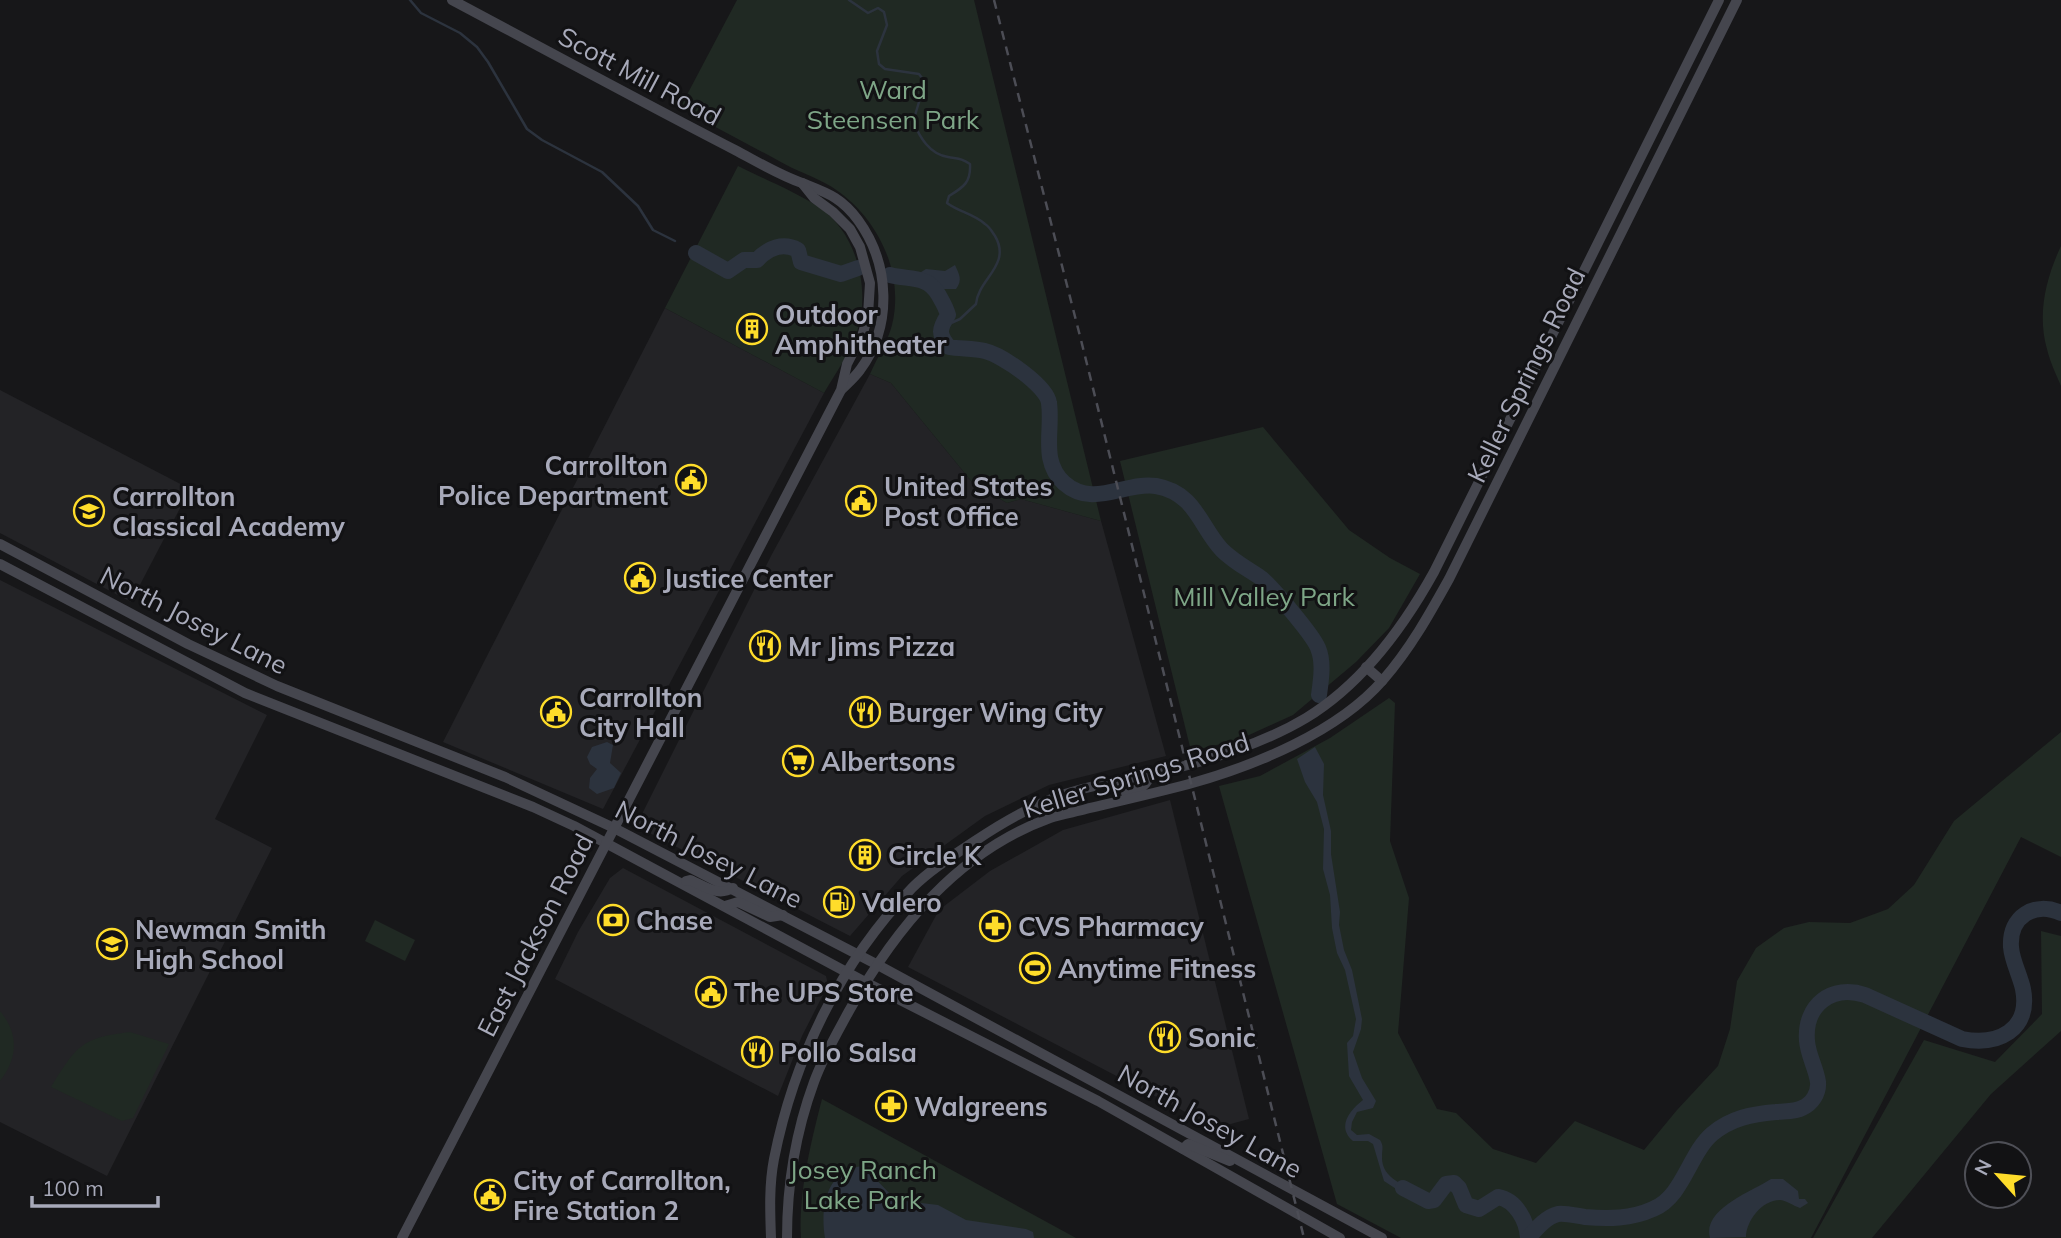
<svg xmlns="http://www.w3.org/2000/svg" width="2061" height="1238" font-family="Mulish,sans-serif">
<rect width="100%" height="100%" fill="#171719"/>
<!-- built -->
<g fill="#232326">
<path d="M665,308l159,85 -221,416 -160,-67z"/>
<path d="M870,374l21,9 81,99 35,21 14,-4 80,22 65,235 -117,29 -64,31 -83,60 -52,60 -214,-110 135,-270z"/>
<path d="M0,390l190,99 -59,113 -131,-69z"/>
<path d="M0,580l267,135 -52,104 57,29 -165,328 -107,-54z"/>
<path d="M1170,800l79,319 -33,9 -308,-161 31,-57 51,-39 73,-41z"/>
<path d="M623,868l203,108 2,9 -26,51 -24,60 -223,-117 23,-47 32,-54z"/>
</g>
<!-- green -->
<g fill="#202923">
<path d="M737,0h237l127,521 -80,-22 -14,4 -35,-21 -81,-99 -21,-9c7,-16 18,-33 22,-49 13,-53 -15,-109 -60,-138 -16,-10 -36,-16 -53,-26 -33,-18 -66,-35 -99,-53z"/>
<path d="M738,166c26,13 56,25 81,41 38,26 52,82 38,125 -7,21 -22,42 -33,61l-159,-85z"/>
<path d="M2061,246v140c-5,-12 -11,-24 -14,-37 -10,-35 -1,-71 14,-103z"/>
<path d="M1263,427l86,103 41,28 30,16 -31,54 -33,34 -63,53 -55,25 -47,11 -71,-290z"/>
<path d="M1389,698l6,5 -5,138 19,57 -11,135 39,76 19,4 37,36 43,14 39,-42 69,29 33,-40 41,-44 12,-37 7,-48 19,-33 28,-20 25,-6 41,1 38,-14 26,-24 40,-64 107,-89v125l-40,-20 -210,401h-410l-64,-34 -118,-418 41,-10 70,-38z"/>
<path d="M375,920l40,20 -10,21 -40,-20z"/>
<path d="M2041,931l20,5v95l-70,63 -119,144h-59l111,-198 71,22 47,-48z"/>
<path d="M0,1011c19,23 18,47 0,70z"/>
<path d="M130,1032l39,12 -36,74 -11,3 -71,-34c26,-41 29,-49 79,-55z"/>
<path d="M822,1099l254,139h-275c-3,-44 10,-96 21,-139z"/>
</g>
<!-- water -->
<g fill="#2c333e">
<path d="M955,265c4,9 8,15 1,24h-13l-1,5 4,6 -4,4 -13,-18 -25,-6 2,-7 12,1 8,-5 19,2z"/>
<path d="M607,742l6,3 -3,18 11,10 -7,15 -17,6 -8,-6 1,-10 7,-9 -7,-5 -3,-7 5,-10z"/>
<path d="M1315,747l9,17 -1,31 8,36v23l9,58 -1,13 5,25 8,20 10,49 -1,10 -8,23 9,26 14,23 -3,7 -16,4 -5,10 -1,8 6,5 12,-1 11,6c4,7 2,8 2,16 -1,23 23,29 39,37l-5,9 -32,-21 -11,-37 -5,-3h-15c-17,-14 -3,-31 10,-41l-14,-24 -2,-33 6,-7 3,-17 -11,-49 -8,-17 -5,-25 -2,-33 -7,-26 1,-40 -7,-27 -12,-20 -8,-23z"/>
<path d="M863,1166l33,34 42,5 28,15 60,9 7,3 1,6h-209c-5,-30 1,-69 38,-72z"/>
<path d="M1771,1179h12l15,12 1,8h6l3,4 -8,5c-6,-2 -15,-8 -20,-8 -19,0 -34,22 -34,37l-36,1c-8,-29 41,-46 61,-59z"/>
</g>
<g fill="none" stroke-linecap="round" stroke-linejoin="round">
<!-- stream -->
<g stroke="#2c333e" stroke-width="2.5">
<path d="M410,0l11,13 39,20 17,14 11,15 39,67 15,11 60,32 36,34 15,24 22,11"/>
<path d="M849,0l19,13 10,-5 6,4 3,13 -10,26 2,13 6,5 34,5 6,8 -12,40c7,15 16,32 35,35 10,2 13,1 22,7 1,18 -6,23 -21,32l-2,7c12,9 27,11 38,21 5,3 7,8 10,12 17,29 -17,43 -19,68l-16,15 -20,9"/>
</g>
<!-- river -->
<g stroke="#2c333e" stroke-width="16">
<path d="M696,253l32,18 16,-11h13c11,-12 26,-18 41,-10l3,12 40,12 17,-6"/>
<path d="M890,275c19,5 37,0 48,19 4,7 8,13 10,21 -9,14 -10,19 1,32 11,2 25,1 36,4 17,4 62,35 64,52 4,28 -9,58 15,80 29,26 62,-2 92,3 40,7 44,41 66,64 12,12 26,19 39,28 11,9 52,57 57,70 6,14 3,32 1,47"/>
<path d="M1403,1188l25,13 6,-1 12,-16 8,-1 5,5 7,17 13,4 19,-12c18,3 29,24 30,41"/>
<path d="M1529,1237c8,-9 17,-20 29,-23 8,-1 19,2 27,3 23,2 46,2 68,-8 30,-12 36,-55 59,-75 19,-16 40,-20 64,-22 8,-1 19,0 26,-4 10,-4 17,-15 16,-26 -2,-14 -10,-27 -11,-41 -3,-36 25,-57 58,-46l97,44c36,7 69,-9 61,-50 -3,-14 -11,-28 -12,-42 -2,-31 24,-46 50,-34"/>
</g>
<!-- secondary -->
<g stroke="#45464e" stroke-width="10">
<path d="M452,0c94,50 188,101 283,150 21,11 44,25 67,33 25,10 39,14 56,37 32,44 35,106 2,150 -5,7 -12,13 -18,19"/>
<path d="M0,544l188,100 89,42 228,91 109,51 262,136 506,274"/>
<path d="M0,564l245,129 288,114 41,19 291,156 233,119 242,137"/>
<path d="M1366,667l16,14"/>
<path d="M1126,793c13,-4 21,-5 24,-20"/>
<path d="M686,881l4,-1c15,6 27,17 43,8"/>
<path d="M725,906l13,-4 32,15 13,-2"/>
<path d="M1183,1149l5,-5 42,17"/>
<path d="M402,1238l439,-848 6,-26 16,-31 5,-18 2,-32 -10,-36 -10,-18 -17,-17 -19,-14 -12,-15"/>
<path d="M771,1238c-1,-27 -2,-53 3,-79 20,-101 67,-197 138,-271 18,-18 42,-33 63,-47 28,-19 58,-36 90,-47 40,-13 83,-18 123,-29 40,-11 83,-26 118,-47 56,-34 97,-90 128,-146l285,-572"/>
<path d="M787,1238c0,-52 9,-107 27,-156 9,-25 22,-47 35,-71 46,-82 109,-160 201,-193 12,-4 25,-6 36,-9 34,-8 69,-16 103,-25 65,-18 149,-52 194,-104 27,-31 46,-65 66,-101l288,-579"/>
</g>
<!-- rail -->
<path stroke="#4c4d55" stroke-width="2.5" stroke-dasharray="9 7" stroke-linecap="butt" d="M994,0l87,340 223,898"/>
</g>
<!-- icons -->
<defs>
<g id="building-ring" transform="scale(1.575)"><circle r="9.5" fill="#121214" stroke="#fedc2a" stroke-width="1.5"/><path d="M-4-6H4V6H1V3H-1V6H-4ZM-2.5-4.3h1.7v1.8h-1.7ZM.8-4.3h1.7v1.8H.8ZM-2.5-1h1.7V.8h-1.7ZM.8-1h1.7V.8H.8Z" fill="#fedc2a"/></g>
<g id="civic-ring" transform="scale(1.575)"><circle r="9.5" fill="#121214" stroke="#fedc2a" stroke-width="1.5"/><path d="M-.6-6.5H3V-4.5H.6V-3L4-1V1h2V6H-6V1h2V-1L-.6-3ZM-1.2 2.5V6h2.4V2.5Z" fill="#fedc2a"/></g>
<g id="school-ring" transform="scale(1.575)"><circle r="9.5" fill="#121214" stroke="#fedc2a" stroke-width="1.5"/><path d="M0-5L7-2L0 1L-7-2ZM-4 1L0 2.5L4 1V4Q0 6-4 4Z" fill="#fedc2a"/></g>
<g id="restaurant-ring" transform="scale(1.575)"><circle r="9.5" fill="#121214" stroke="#fedc2a" stroke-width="1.5"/><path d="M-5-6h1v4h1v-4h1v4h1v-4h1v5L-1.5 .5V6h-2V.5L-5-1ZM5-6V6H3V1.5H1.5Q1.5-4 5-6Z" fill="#fedc2a"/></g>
<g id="supermarket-ring" transform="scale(1.575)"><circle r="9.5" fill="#121214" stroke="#fedc2a" stroke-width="1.5"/><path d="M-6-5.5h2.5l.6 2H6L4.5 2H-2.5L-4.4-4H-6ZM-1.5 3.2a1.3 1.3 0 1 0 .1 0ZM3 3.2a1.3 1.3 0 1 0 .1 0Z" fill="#fedc2a"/></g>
<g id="fuel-ring" transform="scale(1.575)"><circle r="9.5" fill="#121214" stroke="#fedc2a" stroke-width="1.5"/><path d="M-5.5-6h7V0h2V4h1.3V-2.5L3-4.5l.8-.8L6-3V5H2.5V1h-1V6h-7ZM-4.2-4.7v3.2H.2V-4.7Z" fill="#fedc2a"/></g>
<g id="bank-ring" transform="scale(1.575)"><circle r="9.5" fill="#121214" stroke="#fedc2a" stroke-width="1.5"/><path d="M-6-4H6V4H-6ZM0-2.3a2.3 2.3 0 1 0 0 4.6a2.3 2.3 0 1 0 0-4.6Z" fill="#fedc2a"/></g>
<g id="pharmacy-ring" transform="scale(1.575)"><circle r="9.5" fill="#121214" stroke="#fedc2a" stroke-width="1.5"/><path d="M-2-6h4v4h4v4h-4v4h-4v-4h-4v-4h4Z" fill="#fedc2a"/></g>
<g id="stadium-ring" transform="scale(1.575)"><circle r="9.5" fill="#121214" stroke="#fedc2a" stroke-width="1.5"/><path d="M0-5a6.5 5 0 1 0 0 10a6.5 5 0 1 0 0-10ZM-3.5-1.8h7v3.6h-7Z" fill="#fedc2a"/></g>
</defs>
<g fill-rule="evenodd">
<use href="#building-ring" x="752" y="329"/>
<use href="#civic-ring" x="691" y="480"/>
<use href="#civic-ring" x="861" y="501"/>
<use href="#school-ring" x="89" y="511"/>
<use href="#civic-ring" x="640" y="578"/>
<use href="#restaurant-ring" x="765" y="646"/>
<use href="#civic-ring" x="556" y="712"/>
<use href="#restaurant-ring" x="865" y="712"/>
<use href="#supermarket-ring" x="798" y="761"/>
<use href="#building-ring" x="865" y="855"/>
<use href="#fuel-ring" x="839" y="902"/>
<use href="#bank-ring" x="613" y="920"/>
<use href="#pharmacy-ring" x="995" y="926"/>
<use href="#school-ring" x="112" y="944"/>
<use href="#stadium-ring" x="1035" y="968"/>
<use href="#civic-ring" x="711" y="992"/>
<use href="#restaurant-ring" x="1165" y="1037"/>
<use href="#restaurant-ring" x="757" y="1052"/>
<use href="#pharmacy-ring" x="891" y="1106"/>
<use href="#civic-ring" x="490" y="1195"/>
</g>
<g text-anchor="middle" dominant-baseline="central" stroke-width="6" stroke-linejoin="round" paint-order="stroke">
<!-- street labels -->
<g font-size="26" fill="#a8aaba" stroke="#121214">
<text transform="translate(640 76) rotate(28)">Scott Mill Road</text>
<text transform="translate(1526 375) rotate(-64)">Keller Springs Road</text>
<text transform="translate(194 620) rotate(27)">North Josey Lane</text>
<text transform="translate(1136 775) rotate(-17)">Keller Springs Road</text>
<text transform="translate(709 854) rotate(27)">North Josey Lane</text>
<text transform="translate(535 935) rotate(-63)">East Jackson Road</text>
<text transform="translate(1210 1121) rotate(29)">North Josey Lane</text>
</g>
<!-- park labels -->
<g font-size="26" fill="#7ea687" stroke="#121214">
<text x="893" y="89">Ward<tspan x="893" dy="30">Steensen Park</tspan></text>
<text x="1264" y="596">Mill Valley Park</text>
<text x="863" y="1169">Josey Ranch<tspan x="863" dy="30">Lake Park</tspan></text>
</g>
<!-- poi labels -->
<g font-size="26" font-weight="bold" fill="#a8aaba" stroke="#121214" text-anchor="start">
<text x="775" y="314">Outdoor<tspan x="775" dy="30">Amphitheater</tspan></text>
<text x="668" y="465" text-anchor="end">Carrollton<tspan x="668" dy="30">Police Department</tspan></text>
<text x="884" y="486">United States<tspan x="884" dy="30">Post Office</tspan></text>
<text x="112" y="496">Carrollton<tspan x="112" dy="30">Classical Academy</tspan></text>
<text x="663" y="578">Justice Center</text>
<text x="788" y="646">Mr Jims Pizza</text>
<text x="579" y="697">Carrollton<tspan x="579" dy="30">City Hall</tspan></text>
<text x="888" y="712">Burger Wing City</text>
<text x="821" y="761">Albertsons</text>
<text x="888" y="855">Circle K</text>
<text x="862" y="902">Valero</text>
<text x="636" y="920">Chase</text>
<text x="1018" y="926">CVS Pharmacy</text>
<text x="135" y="929">Newman Smith<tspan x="135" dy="30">High School</tspan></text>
<text x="1058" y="968">Anytime Fitness</text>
<text x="734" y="992">The UPS Store</text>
<text x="1188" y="1037">Sonic</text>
<text x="780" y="1052">Pollo Salsa</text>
<text x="914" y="1106">Walgreens</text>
<text x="513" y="1180">City of Carrollton,<tspan x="513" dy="30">Fire Station 2</tspan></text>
</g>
</g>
<!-- north arrow -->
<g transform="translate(1998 1175) rotate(297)"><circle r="33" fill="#121214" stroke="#4e4f56" stroke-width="2"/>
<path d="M0-5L12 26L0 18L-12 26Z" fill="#fedc2a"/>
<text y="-10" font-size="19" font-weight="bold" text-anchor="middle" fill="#a8aaba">N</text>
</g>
<!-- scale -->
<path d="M32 1196v10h126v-10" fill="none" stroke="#a8aaba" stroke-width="3.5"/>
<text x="42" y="1196" font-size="21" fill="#a8aaba" stroke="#121214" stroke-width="5" paint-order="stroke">100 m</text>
</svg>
